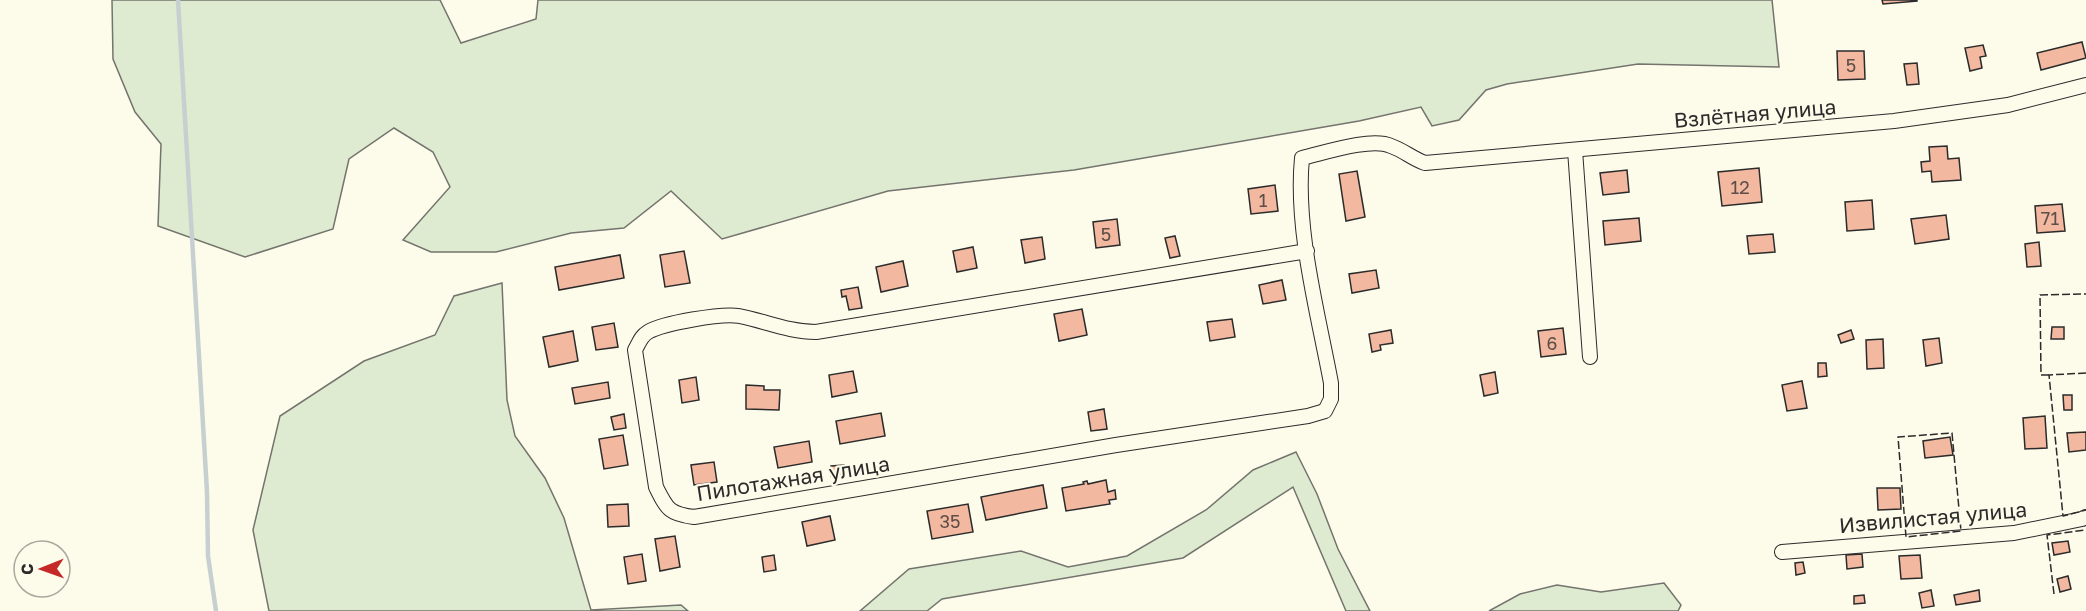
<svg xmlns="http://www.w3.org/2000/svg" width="2086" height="611" font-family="'Golos Text',sans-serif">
<rect width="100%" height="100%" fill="#fdfbea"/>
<!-- green -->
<g fill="#deebd1" stroke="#74746e" stroke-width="1.5">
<path d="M112,0h328l21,43 75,-24 2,-19h1234l7,67 -141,-3 -131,20 -21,6 -27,30 -27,6 -11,-19 -62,14 -285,49 -186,21 -166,48 -51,-48 -47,37 -53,5 -75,19h-65l-28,-12 47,-53 -17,-35 -39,-24 -45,31 -16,70 -88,28 -87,-31 3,-82 -26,-32 -22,-53z"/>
<path d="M502,283l5,117 8,36 30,42 19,40 27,92 90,-5 7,6h-419l-16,-81 27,-114 84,-55 71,-26 19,-39z"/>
<path d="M1296,452l21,42 21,55 32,62h-24l-53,-124 -110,71 -241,41 -15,12h-67l49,-42 112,-18 47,16 59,-11 79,-46 47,-40z"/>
<path d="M1664,583l17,22 -3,6h-189l31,-17 37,-9 44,7z"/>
</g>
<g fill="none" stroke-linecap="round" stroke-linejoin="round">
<!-- stream -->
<path stroke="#c7d0d0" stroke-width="4.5" d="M178,0l29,492 1,64 8,55"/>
</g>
<!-- building -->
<g fill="#f2b8a0" stroke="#2b2b2b" stroke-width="1.5">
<path d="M1882,0h35v1l-34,3z"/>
<path d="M2082,42l4,16 -45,12 -4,-17z"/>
<path d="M1983,45l3,11 -6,1 2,11 -12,3 -5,-23z"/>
<path d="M1837,51h27l1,28 -27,1z"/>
<path d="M1917,63l2,21 -12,1 -3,-21z"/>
<path d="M1947,146l1,13 11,-1 2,22 -29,2 -1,-11 -9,1 -1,-10 9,-1 -1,-14z"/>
<path d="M1759,168l3,34 -40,4 -4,-34z"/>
<path d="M1627,170l2,22 -26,3 -3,-22z"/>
<path d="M1357,171l8,46 -19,4 -7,-47z"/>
<path d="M1275,185l3,26 -27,3 -3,-25z"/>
<path d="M1872,200l2,29 -27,2 -2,-29z"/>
<path d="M2062,204l3,27 -28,2 -2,-27z"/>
<path d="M1946,215l3,24 -34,5 -4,-25z"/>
<path d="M1639,218l2,23 -36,4 -2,-24z"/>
<path d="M1117,219l3,26 -24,3 -3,-26z"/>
<path d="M1773,234l2,18 -26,2 -2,-18z"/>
<path d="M1175,236l5,20 -10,2 -5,-20z"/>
<path d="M1042,237l3,22 -20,4 -4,-23z"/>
<path d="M2039,242l2,24 -14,1 -2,-23z"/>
<path d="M973,247l4,21 -20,4 -4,-21z"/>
<path d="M684,251l6,32 -25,4 -5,-32z"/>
<path d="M620,255l4,23 -65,12 -4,-23z"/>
<path d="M903,261l5,25 -27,6 -5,-25z"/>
<path d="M1376,270l3,18 -27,5 -3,-19z"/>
<path d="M1282,280l4,20 -23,4 -4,-19z"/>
<path d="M858,287l4,21 -13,2 -3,-14 -4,1 -1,-7z"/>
<path d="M1082,309l5,26 -28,6 -5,-27z"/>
<path d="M1232,319l3,18 -25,4 -3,-19z"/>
<path d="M614,323l4,24 -22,3 -4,-23z"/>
<path d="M2052,327h12v12h-13z"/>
<path d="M1563,328l3,26 -25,3 -3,-26z"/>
<path d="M1391,330l2,13 -13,2 1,5 -9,2 -3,-18z"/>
<path d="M1851,330l3,9 -13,4 -3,-8z"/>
<path d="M573,331l5,30 -29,6 -6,-30z"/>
<path d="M1939,338l3,25 -16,3 -3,-26z"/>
<path d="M1883,339l1,29 -17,1 -1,-29z"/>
<path d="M1818,363h8l1,13 -9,1z"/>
<path d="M853,371l4,21 -25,5 -3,-22z"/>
<path d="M1495,372l3,21 -14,3 -4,-21z"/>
<path d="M696,377l3,23 -17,3 -3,-23z"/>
<path d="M1802,381l5,27 -20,3 -5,-26z"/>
<path d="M608,382l2,16 -35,6 -3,-16z"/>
<path d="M746,385l18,1v4h16l-1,20 -33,-1z"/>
<path d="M2063,395h9v15h-8z"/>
<path d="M1104,409l3,20 -16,2 -3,-19z"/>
<path d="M881,413l4,23 -45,8 -4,-23z"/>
<path d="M624,414l2,14 -12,2 -3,-13z"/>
<path d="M2045,416l2,32 -22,1 -2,-31z"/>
<path d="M2086,432v18l-17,2 -2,-19z"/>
<path d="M623,435l5,30 -24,4 -5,-30z"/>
<path d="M1950,437l3,18 -28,3 -2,-17z"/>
<path d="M809,441l3,21 -34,6 -4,-21z"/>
<path d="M714,462l3,20 -23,3 -3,-20z"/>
<path d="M844,465v10l-13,1v-10z"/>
<path d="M1106,480l2,12 7,-2 1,9 -7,1 1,4 -44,7 -4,-23 22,-4 -1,-2 4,-1 1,3z"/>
<path d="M1043,485l4,23 -61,12 -5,-23z"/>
<path d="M1877,488h23l1,21 -23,1z"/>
<path d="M628,504l1,22 -21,1 -1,-22z"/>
<path d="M968,504l5,28 -41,7 -5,-28z"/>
<path d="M830,516l5,24 -28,6 -5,-24z"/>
<path d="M675,536l5,31 -20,4 -5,-32z"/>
<path d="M2068,541l2,11 -16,3 -2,-12z"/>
<path d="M642,554l4,27 -18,3 -4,-27z"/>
<path d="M1862,554l1,13 -16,2 -1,-14z"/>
<path d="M774,555l2,15 -12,2 -2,-15z"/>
<path d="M1920,555l2,23 -21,1 -2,-23z"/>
<path d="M1803,562l2,11 -9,2 -1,-12z"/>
<path d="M2068,576l3,13 -11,3 -3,-13z"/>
<path d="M1931,590l3,16 -12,2 -3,-15z"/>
<path d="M1979,590l1,11 -24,4 -2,-10z"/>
<path d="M1864,595l1,8 -11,1v-8z"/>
</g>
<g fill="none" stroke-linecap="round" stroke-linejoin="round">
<!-- street casing -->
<g stroke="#2b2b2b" stroke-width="16">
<g id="street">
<path d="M1575,150l15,207"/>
<path d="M1307,251l-491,81c-27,0 -51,-11 -77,-16 -17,-3 -76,7 -91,16 -7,4 -9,11 -13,18l21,137c11,22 13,27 38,30l422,-72 192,-29 17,-5 6,-12v-16c-13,-70 -36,-154 -29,-225 22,-5 69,-21 89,-12 12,4 22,13 34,17l469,-42 114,-16 78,-20"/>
<path d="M1782,552l232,-19 68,-14 4,-2"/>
</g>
</g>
<!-- street -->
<use href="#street" stroke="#fdfbea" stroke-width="14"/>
<!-- fence -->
<g stroke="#2b2b2b" stroke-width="1.5" stroke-dasharray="8 3" stroke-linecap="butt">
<path d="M2086,373l-37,2 14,141 23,-6"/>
<path d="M2049,375h-8l-1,-80 46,-1"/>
<path d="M1952,433l9,98 -55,6 -8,-100z"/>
<path d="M2054,594l-7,-59 39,-5"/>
</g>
</g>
<g text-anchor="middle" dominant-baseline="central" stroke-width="4.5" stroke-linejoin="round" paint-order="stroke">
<!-- number labels -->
<g font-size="18" fill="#5d4e48">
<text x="1851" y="65">5</text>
<text x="1740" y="187">12</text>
<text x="1263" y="200">1</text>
<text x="2050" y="218">71</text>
<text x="1106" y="234">5</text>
<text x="1552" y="343">6</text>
<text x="950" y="521">35</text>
</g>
<!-- street labels -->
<g font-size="21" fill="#2b2b2b" stroke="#fdfbea">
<text transform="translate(1755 113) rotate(-5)">Взлётная улица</text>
<text transform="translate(793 478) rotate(-9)">Пилотажная улица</text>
<text transform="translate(1933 517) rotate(-5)">Извилистая улица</text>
</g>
</g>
<!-- north arrow -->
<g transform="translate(42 569) rotate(269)"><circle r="28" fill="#fdfbea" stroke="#a9a89e" stroke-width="1.5"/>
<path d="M0-4.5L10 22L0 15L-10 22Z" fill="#c62828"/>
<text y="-9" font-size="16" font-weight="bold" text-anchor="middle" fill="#2b2b2b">С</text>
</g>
</svg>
